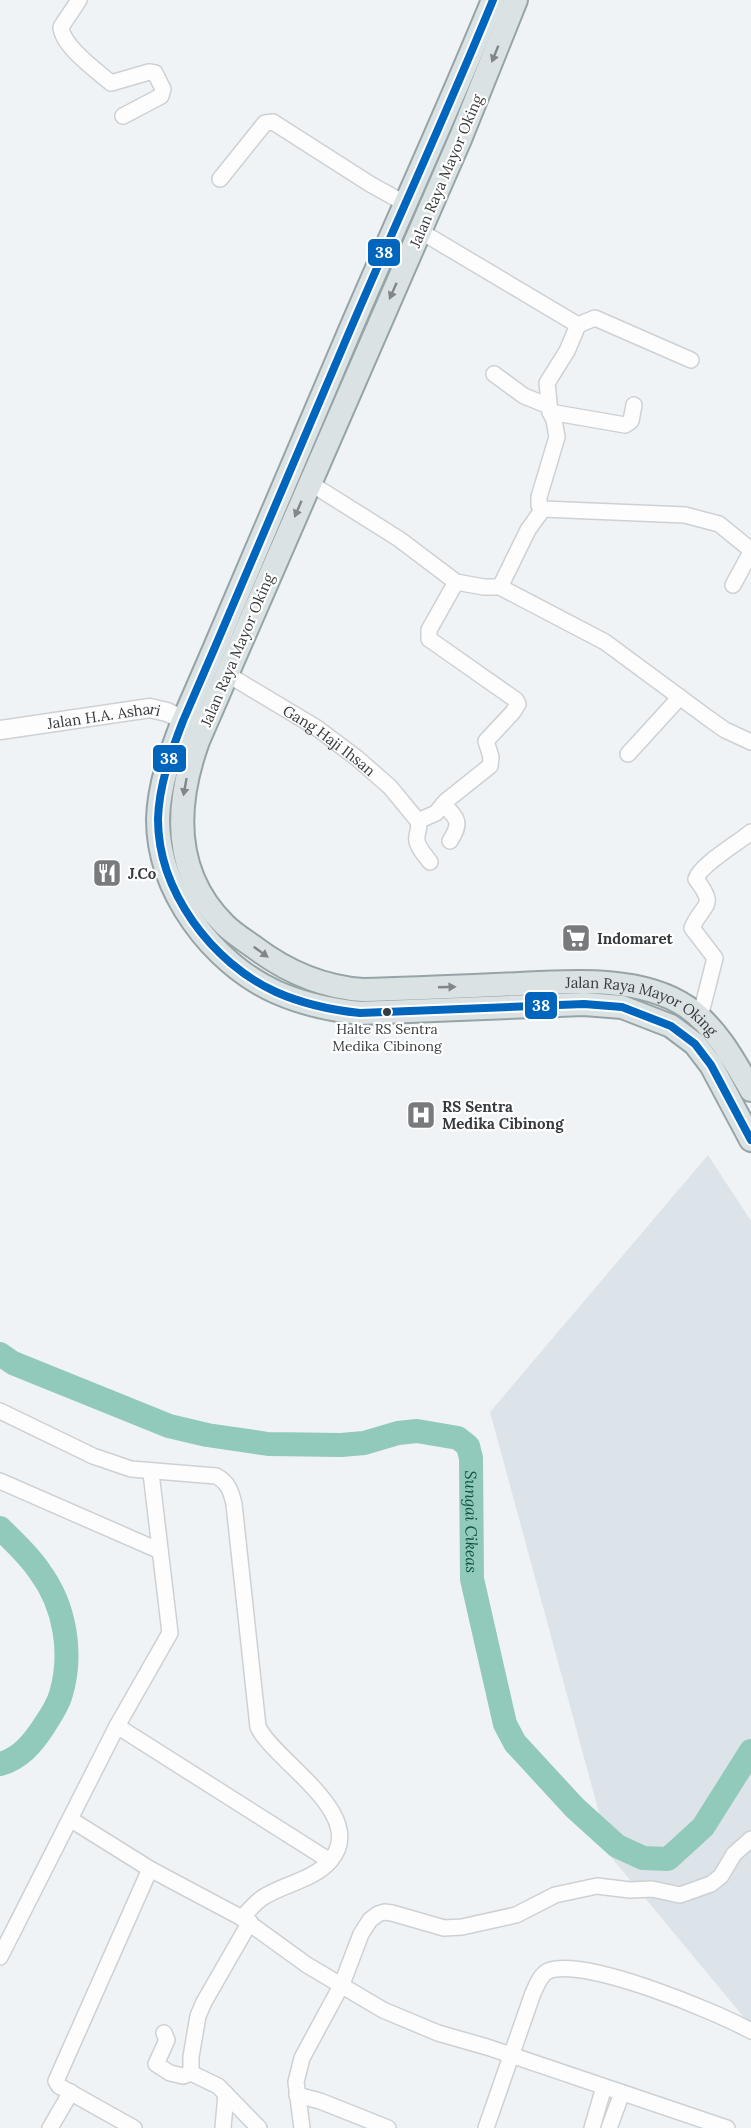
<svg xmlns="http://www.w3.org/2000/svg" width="751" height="2128" font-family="Lora,serif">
<rect width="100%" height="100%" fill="#f0f3f6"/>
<!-- built -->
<path fill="#dce4ea" d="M708,1155l43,66v805l-140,-169 -121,-445z"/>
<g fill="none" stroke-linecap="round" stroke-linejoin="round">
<!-- river -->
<g stroke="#91caba" stroke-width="24">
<path id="s1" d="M0,1354l13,9 156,63 38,9 61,9 73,1 23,-2 34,-10 19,-2 41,7 10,8 3,12 1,121 33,145 10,19 60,65 42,38 26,12 25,1 35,-32 48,-76"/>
<path d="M0,1528c14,14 29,27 40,44 25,34 33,81 21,122 -3,11 -11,23 -17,32 -11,17 -24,33 -44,38"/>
</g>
<!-- minor casing -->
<g stroke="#ced1d3" stroke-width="18">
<g id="minor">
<path d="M79,0l-18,27c1,19 36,44 50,56l38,-11 6,1 8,16 -2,7 -38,20"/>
<path d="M220,179l45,-56 8,-1 97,62 36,20"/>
<path d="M420,231l158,94"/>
<path d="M578,325l17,-7 96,42"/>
<path d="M494,374l30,22 25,10"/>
<path d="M550,412l75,13 6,-4 3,-16"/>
<path d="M310,483l89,56 57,43 28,5h16l105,55 103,76 17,12 26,12"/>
<path d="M543,509l142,6 34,9 32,26"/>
<path d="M543,509l-4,-4v-8l18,-60 -3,-17 -4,-8 -3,-29 20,-32 11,-26"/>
<path d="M733,585l18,-33"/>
<path d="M500,587l28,-57 15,-21"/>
<path id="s2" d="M227,674l90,54 41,31 32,28 28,34c2,7 0,8 -1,15 -2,9 8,19 13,26"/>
<path d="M628,754l52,-57"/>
<path d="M443,804c15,15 19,18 7,37"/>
<path d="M418,821l18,-8 10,-12 44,-35 1,-9 -5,-16 27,-29 5,-8 -2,-4 -87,-61v-9l27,-48"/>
<path d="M700,1017l15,-59 -23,-30c11,-26 26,-20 4,-49 4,-14 42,-36 55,-47"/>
<path d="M0,1411l93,45 38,13 85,7c12,6 15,15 18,28l24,223c17,35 112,88 72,134 -18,20 -47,23 -68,37 -7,5 -14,13 -20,20"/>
<path d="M0,1481l160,70"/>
<path d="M117,1726l213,135"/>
<path d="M70,1819l80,50 92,49 65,47 76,45 55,23 49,14 240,81"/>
<path d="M250,1922l-46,80 -6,14 -7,41v16l27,13 41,42"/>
<path d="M0,1957l117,-231 53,-93 -19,-160"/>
<path d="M164,2033l3,7 -11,24 14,9 13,3 8,-3"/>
<path d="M297,2095l23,6 68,27"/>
<path d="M50,2128l21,-36"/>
<path d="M134,2128l-75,-42 -3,-5 94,-212"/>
<path d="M223,2128l3,-34"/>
<path d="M302,2128l-6,-46 6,-24 40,-74 19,-50 9,-14 8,-6 6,-2 8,1 52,15 18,-1 54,-12 39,-20 42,-9 33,4 22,-1 28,6 31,-11 10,-8 13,-22 17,-15"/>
<path d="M486,2128l47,-135c4,-8 7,-18 15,-22 35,-15 169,41 203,60"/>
<path d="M592,2128l12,-41"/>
<path d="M609,2128l13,-35"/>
</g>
</g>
<!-- tertiary casing -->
<g stroke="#ced1d3" stroke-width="21">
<g id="tertiary">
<path id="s3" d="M0,730l150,-22 17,4 29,14"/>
</g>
</g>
<!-- primary casing -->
<g stroke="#96a4a7" stroke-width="26">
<g id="primary">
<path d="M493,0c-47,115 -99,227 -148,342 -54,126 -107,253 -162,379 -12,31 -24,64 -25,98 0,72 54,144 118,173 27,12 55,18 84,21l224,-9 38,3 49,19 24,18 16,21 40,75"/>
<path id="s4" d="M516,0l-55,137 -263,604c-23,64 -26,132 27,184 8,8 19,15 29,22 33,25 68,40 109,43 44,-1 88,-3 132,-5 60,-2 141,-13 192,22 29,20 47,53 64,83"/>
</g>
</g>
<!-- minor -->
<use href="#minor" stroke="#fdfdfe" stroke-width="15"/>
<!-- tertiary -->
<use href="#tertiary" stroke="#fdfdfe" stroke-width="18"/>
<!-- primary -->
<use href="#primary" stroke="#dae2e3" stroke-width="22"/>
<!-- bus-1 casing -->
<g stroke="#fff" stroke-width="12">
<path id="bus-1" d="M493,0c-47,115 -99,227 -148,342 -54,126 -107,253 -162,379 -12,31 -24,64 -25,98 0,72 54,144 118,173 27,12 55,18 84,21l224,-9 38,3 49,19 24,18 16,21 40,75"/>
</g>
<!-- bus-1 -->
<use href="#bus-1" stroke="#0065bd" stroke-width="8"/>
</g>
<!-- one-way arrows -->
<defs><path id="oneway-solid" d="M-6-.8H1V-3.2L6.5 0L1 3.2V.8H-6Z" transform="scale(1.5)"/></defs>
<g fill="#818688">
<use href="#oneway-solid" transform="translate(495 54) rotate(112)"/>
<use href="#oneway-solid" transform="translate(393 291) rotate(114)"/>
<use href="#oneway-solid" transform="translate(298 509) rotate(113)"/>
<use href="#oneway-solid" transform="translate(185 787) rotate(100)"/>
<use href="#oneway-solid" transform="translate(261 952) rotate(36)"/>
<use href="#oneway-solid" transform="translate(447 987) rotate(-2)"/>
</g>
<!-- icons -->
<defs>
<g id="restaurant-square" transform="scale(1.5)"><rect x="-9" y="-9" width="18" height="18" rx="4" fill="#787b7e" stroke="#fff"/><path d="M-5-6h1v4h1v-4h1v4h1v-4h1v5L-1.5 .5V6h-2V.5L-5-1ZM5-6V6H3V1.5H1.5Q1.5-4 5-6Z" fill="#fff"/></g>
<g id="supermarket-square" transform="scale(1.5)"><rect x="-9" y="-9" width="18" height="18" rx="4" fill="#787b7e" stroke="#fff"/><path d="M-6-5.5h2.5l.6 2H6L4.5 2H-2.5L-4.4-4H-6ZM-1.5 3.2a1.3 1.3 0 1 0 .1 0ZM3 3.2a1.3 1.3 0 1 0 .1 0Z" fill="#fff"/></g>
<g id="hospital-square" transform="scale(1.5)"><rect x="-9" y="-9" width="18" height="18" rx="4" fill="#787b7e" stroke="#fff"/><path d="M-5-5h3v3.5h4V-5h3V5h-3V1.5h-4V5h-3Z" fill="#fff"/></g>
</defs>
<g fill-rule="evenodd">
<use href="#restaurant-square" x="107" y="873"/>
<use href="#supermarket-square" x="576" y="938"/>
<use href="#hospital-square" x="421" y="1115"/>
</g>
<!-- markers -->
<circle fill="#383b3d" stroke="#fff" stroke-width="2" cx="387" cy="1012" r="5"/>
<g text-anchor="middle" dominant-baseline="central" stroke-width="4.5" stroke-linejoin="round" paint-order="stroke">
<!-- bus labels -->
<g font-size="14" fill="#383b3d" stroke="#fff">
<text x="387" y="1029">Halte RS Sentra<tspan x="387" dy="17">Medika Cibinong</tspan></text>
</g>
<!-- street labels -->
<g font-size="15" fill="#383b3d" stroke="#fff">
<text transform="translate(446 171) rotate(-67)">Jalan Raya Mayor Oking</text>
<text transform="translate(237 650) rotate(-67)">Jalan Raya Mayor Oking</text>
<text stroke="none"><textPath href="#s3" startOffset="105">Jalan H.A. Ashari</textPath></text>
<text stroke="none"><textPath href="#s2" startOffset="122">Gang Haji Ihsan</textPath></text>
<text stroke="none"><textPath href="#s4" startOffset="1444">Jalan Raya Mayor Oking</textPath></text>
</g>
<!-- poi labels -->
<g font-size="15" font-weight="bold" fill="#383b3d" stroke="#fff" text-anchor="start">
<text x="128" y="873">J.Co</text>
<text x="597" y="938">Indomaret</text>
<text x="442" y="1106">RS Sentra<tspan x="442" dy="17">Medika Cibinong</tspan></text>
</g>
<!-- water labels -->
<g font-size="16" font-style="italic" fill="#0e5342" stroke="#fff">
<text stroke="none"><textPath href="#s1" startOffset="566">Sungai Cikeas</textPath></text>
</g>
</g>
<g stroke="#fff" stroke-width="2">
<rect x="367" y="238" width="34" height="29" rx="6" fill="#0065bd"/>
<rect x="152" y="744" width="35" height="29" rx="6" fill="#0065bd"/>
<rect x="524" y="991" width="34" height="29" rx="6" fill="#0065bd"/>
</g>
<g font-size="16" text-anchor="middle" font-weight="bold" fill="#fff">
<text x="384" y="258">38</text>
<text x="169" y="764">38</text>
<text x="541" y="1011">38</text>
</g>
</svg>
